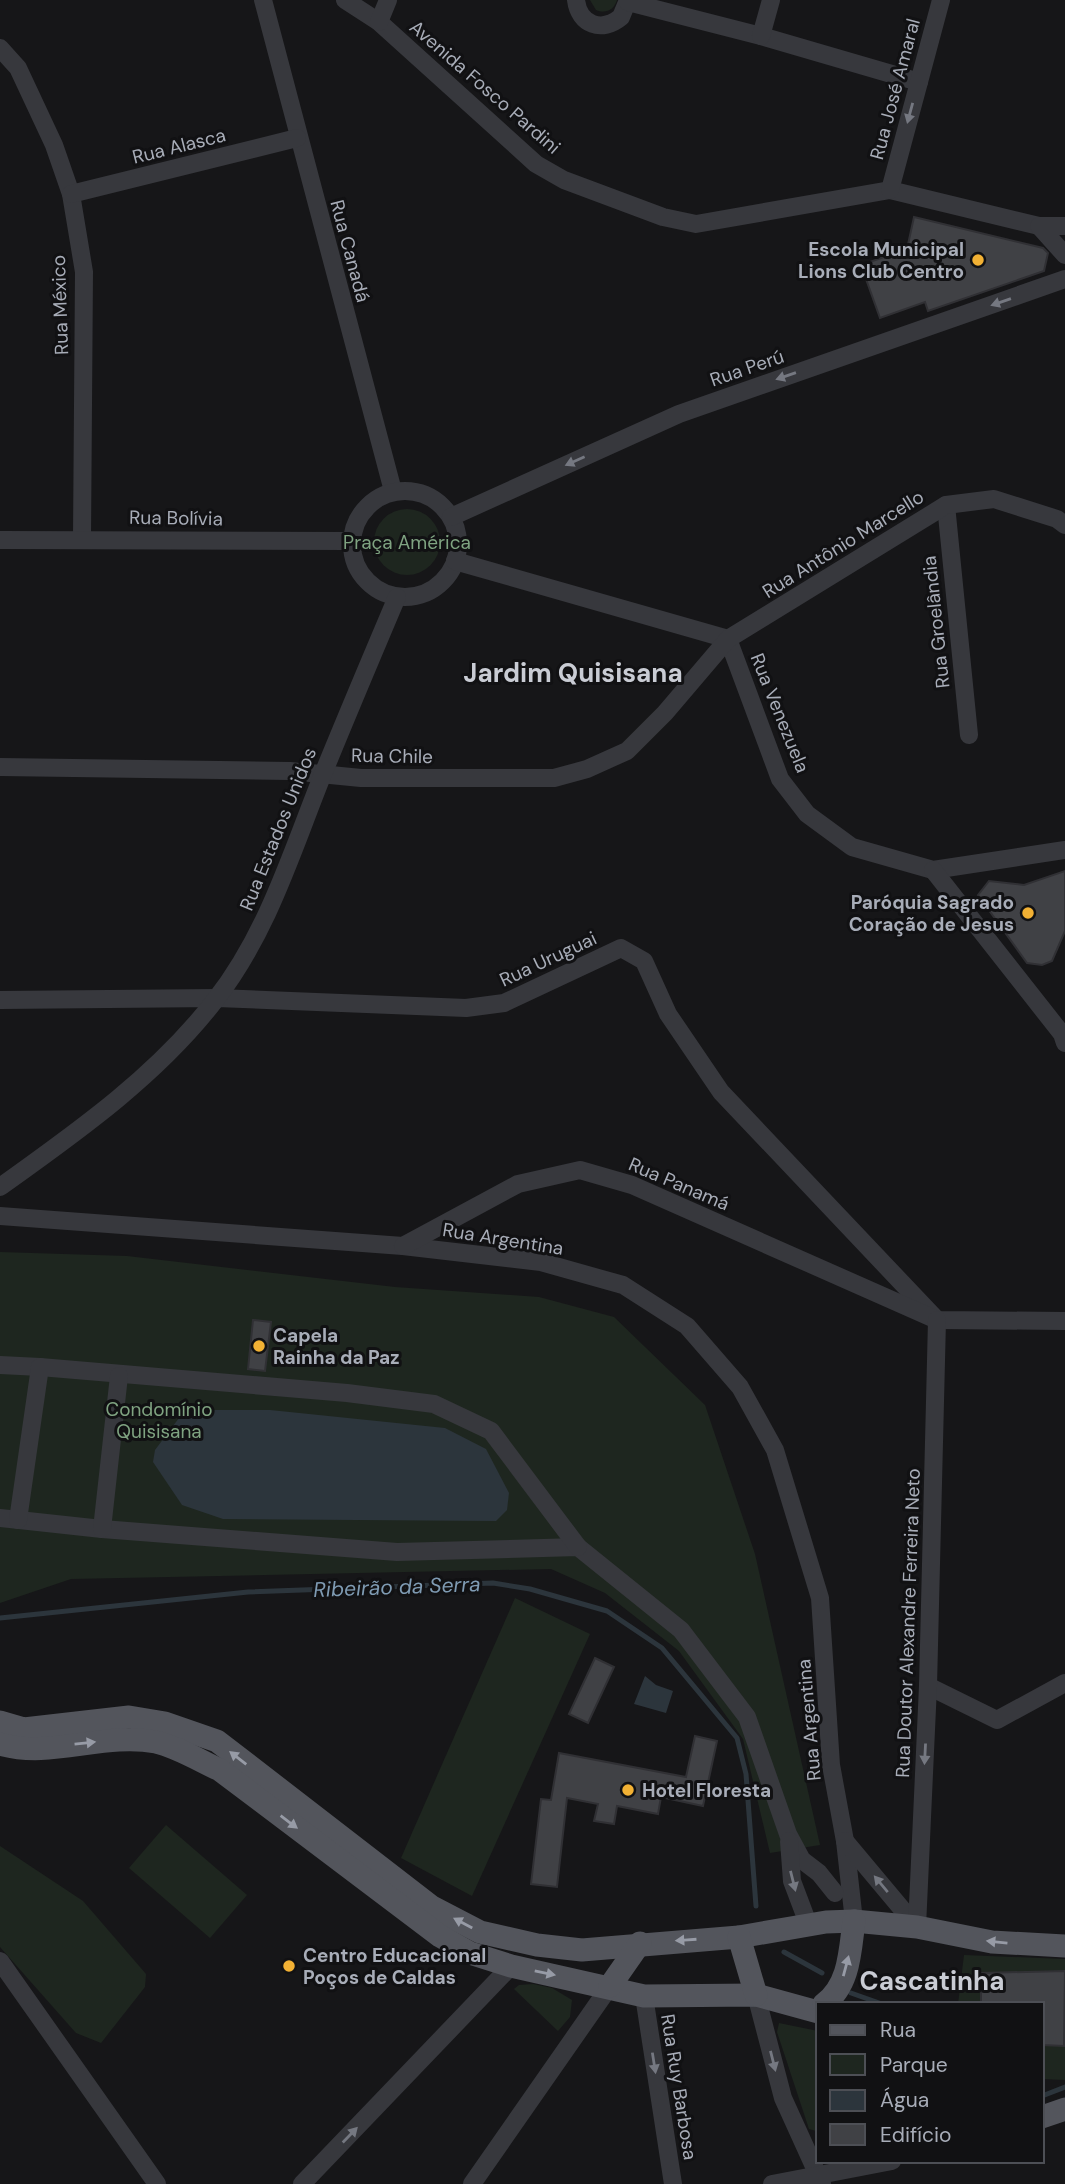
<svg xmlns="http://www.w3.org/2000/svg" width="1065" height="2184" font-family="'DM Sans',sans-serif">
<rect width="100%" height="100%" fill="#161618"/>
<!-- green -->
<g fill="#1e261f">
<path d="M590,0h27c-3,10 -11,14 -21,10z"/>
<circle cx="407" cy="542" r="33"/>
<path d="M0,1252l127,4 268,31 144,10 75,20 91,88 50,149 65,291 -50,8 -27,-114 -64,-88 -74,-58 -54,-24 -480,10 -71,24z"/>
<path d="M515,1598l75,36 -118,262 -71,-38z"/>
<path d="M166,1825l81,70 -37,43 -81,-70z"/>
<path d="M0,1846l83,55 63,73 -1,13 -44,56 -25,-10 -76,-86z"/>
<path d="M964,1955l101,4v121l-23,-1v-75h-84z"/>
<path d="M533,1984l19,4 20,12 -2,17 -12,14 -44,-42 5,-4z"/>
<path d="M779,2023l39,8 -2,100 -7,-2 -32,-97z"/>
</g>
<!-- water -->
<g fill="#2c353c">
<path d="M185,1410h85l175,18 41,21 23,44 -2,17 -11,11 -273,-2 -41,-14 -29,-43 2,-12z"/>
<path d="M645,1676l11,9 17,6 -7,22 -32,-9z"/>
</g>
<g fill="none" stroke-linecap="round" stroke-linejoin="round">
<!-- stream -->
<g stroke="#2c353c" stroke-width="5">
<path d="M0,1618l248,-26 245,-9 37,6 77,22 55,37 75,90 9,36 10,132"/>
<path d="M784,1952l38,21"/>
<path d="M851,1993l31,11"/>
<path d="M1042,2096l23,-9"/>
</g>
</g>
<!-- building -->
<g fill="#404145" stroke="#303034" stroke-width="2">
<path d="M914,217l129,31 5,5 -4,18 -116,40 -3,-9 -45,16 -19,-53 46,-16z"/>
<path d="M1065,871v60l-13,30 -10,4 -15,-2 -49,-68 11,-14 35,4z"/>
<path d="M253,1320l18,2 -6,49 -17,-2z"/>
<path d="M595,1658l19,9 -26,56 -19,-9z"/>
<path d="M695,1736l22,5 -14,65 -42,-9 -3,17 -41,-8 -3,18 -20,-3 4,-17 -31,-6 -10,89 -26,-3 10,-85 10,1 8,-47 127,24z"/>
<path d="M1065,1971l-1,75 -22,-1v-41h-61v-31z"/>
</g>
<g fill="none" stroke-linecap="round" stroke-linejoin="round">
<!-- minor -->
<g stroke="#37383d" stroke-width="18">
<path d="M263,0l130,491"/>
<path d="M345,0l34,22 157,142 28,16 99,37 33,7 194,-34 149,36"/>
<path d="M576,0c3,25 26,33 45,17l7,-17"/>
<path d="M628,2l133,34 158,46"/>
<path d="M379,22l9,-22"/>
<path d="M761,36l10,-36"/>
<path d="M0,48l18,20 36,77 17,49 13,78 -2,266"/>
<path d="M890,190l51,-190"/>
<path d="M71,194l226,-56"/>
<path d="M1065,226h-26l26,29"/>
<circle cx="405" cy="544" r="53"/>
<path d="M946,505l23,230"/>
<path d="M451,517l228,-103 386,-135"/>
<path d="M0,540l351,1"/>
<path d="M455,561l273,78 52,140 27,35 45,33 81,23 132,-20"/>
<path d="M0,767l290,4 71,7h193l33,-9 40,-18 38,-38 63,-74 218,-134 48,-6 63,20 8,6"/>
<path d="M933,870l129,164 3,9"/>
<path d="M0,1000l217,-2 249,10 38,-5 117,-55 23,13 24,53 53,78 216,228"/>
<path d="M0,1187c77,-55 158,-112 216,-188 52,-67 76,-148 107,-225 24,-59 49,-118 74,-177"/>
<path d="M0,1216l403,30 138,16 82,23 64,41 53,61 35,63 45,148 11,167 14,76 9,80"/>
<path d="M403,1246l115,-62 62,-14 52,15 305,135 128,1"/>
<path d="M0,1365l40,2"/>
<path d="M0,1518l102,11 295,23 181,-5 103,83 66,87 41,117 14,26 17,13 16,20"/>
<path d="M18,1520l22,-153 307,26 87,11 57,27 87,116"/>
<path d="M102,1529l17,-153"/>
<path d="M928,1686l69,34 68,-37"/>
<path d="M789,1841l3,40 17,45"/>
<path d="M845,1841l72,86"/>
<path d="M917,1927l11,-241 9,-366"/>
<path d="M0,1961l157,223"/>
<path d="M756,1995l27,103 39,86"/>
<path d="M644,1996l29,188"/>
<path d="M302,2184l209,-218"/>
<path d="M472,2184l138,-198"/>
<path d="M772,2184l120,-23"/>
</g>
<!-- major -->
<g stroke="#53555c" stroke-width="23">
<path d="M0,1722l24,7 105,-12 36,6 52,18 215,166 48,25 57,13 45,5 157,-13 87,-15 28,-1 63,6 75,15 73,4"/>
<path d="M0,1744c51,15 103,-12 156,-2 22,5 44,19 64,28l220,166 30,17 41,13 133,30 112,-1 62,17"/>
<path d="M739,1937l17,58"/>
<path d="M610,1986l30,-43"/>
<path d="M824,2004c26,-19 26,-54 30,-83"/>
<path d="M1042,2117l23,-8"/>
</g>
</g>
<!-- one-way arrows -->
<defs><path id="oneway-solid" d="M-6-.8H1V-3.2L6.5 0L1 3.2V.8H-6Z" transform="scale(1.75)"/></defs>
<g fill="#757881">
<use href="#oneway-solid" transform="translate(910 113) rotate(105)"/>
<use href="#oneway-solid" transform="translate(1001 302) rotate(161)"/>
<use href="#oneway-solid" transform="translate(786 376) rotate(161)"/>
<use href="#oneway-solid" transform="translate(575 461) rotate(156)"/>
<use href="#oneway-solid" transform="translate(925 1754) rotate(93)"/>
<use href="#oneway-solid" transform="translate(793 1881) rotate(76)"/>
<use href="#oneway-solid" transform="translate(881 1884) rotate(-130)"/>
<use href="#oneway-solid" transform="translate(773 2061) rotate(76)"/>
<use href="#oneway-solid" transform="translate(654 2063) rotate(81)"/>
<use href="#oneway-solid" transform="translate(350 2135) rotate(-46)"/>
</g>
<g fill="#979ba6">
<use href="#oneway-solid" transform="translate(85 1743) rotate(-6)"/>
<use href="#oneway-solid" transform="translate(238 1758) rotate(-142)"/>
<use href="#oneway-solid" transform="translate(289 1822) rotate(37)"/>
<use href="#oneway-solid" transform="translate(463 1923) rotate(-152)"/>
<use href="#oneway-solid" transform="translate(686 1940) rotate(176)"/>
<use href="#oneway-solid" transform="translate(997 1942) rotate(-174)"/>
<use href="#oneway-solid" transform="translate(846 1966) rotate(-75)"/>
<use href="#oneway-solid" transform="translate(545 1973) rotate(12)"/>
</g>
<!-- markers -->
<g fill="#f2b134" stroke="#111113" stroke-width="2.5">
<circle cx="978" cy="260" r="7"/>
<circle cx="1028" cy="913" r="7"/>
<circle cx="259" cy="1346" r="7"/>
<circle cx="628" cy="1790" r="7"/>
<circle cx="289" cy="1966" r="7"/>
</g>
<g text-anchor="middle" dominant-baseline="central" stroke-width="6" stroke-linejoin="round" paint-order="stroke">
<!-- street labels -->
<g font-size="19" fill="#a8adb8" stroke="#111113">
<text transform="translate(485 87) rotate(41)">Avenida Fosco Pardini</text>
<text transform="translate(895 89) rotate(-75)">Rua José Amaral</text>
<text transform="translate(179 146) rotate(-14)">Rua Alasca</text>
<text transform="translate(350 251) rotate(75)">Rua Canadá</text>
<text transform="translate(60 305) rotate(-92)">Rua México</text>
<text transform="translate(747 368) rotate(-19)">Rua Perú</text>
<text transform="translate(176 518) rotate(1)">Rua Bolívia</text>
<text transform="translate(843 544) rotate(-32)">Rua Antônio Marcello</text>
<text transform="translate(936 622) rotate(-96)">Rua Groelândia</text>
<text transform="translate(780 713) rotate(68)">Rua Venezuela</text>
<text transform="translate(392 756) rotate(1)">Rua Chile</text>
<text transform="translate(278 829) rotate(-68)">Rua Estados Unidos</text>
<text transform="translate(548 959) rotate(-25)">Rua Uruguai</text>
<text transform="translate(679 1184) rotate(23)">Rua Panamá</text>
<text transform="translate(503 1239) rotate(9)">Rua Argentina</text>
<text transform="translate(908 1623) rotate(-88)">Rua Doutor Alexandre Ferreira Neto</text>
<text transform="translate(809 1720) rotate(-95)">Rua Argentina</text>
<text transform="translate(679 2087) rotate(81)">Rua Ruy Barbosa</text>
</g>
<!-- poi labels -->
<g font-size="19" font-weight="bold" fill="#a8adb8" stroke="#111113" text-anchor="start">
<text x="964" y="249" text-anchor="end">Escola Municipal<tspan x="964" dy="22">Lions Club Centro</tspan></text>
<text x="1014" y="902" text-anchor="end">Paróquia Sagrado<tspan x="1014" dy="22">Coração de Jesus</tspan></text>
<text x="273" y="1335">Capela<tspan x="273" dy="22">Rainha da Paz</tspan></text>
<text x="642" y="1790">Hotel Floresta</text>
<text x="303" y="1955">Centro Educacional<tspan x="303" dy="22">Poços de Caldas</tspan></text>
</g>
<!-- park labels -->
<g font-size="19" fill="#7fa381" stroke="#111113">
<text x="407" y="542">Praça América</text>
<text x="159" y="1409">Condomínio<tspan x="159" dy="22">Quisisana</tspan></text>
</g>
<!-- water labels -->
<g font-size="21" font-style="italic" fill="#7f9bb3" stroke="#111113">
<text transform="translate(397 1587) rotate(-2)">Ribeirão da Serra</text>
</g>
<!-- district labels -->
<g font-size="26" font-weight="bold" fill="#c9ccd4" stroke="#111113">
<text x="573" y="673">Jardim Quisisana</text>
<text x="932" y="1981">Cascatinha</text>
</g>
</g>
<!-- legend -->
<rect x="816" y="2002" width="228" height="161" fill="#111113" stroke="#4d4f55" stroke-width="2"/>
<rect x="830" y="2025" width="35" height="10" fill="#53555c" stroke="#4d4f55" stroke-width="2"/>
<text x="880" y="2037" font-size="21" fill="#a8adb8">Rua</text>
<rect x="830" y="2054" width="35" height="21" fill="#1e261f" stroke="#4d4f55" stroke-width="2"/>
<text x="880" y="2072" font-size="21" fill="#a8adb8">Parque</text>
<rect x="830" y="2090" width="35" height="21" fill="#2c353c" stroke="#4d4f55" stroke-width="2"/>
<text x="880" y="2107" font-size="21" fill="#a8adb8">Água</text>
<rect x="830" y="2124" width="35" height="21" fill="#404145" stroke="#4d4f55" stroke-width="2"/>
<text x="880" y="2142" font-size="21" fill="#a8adb8">Edifício</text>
</svg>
